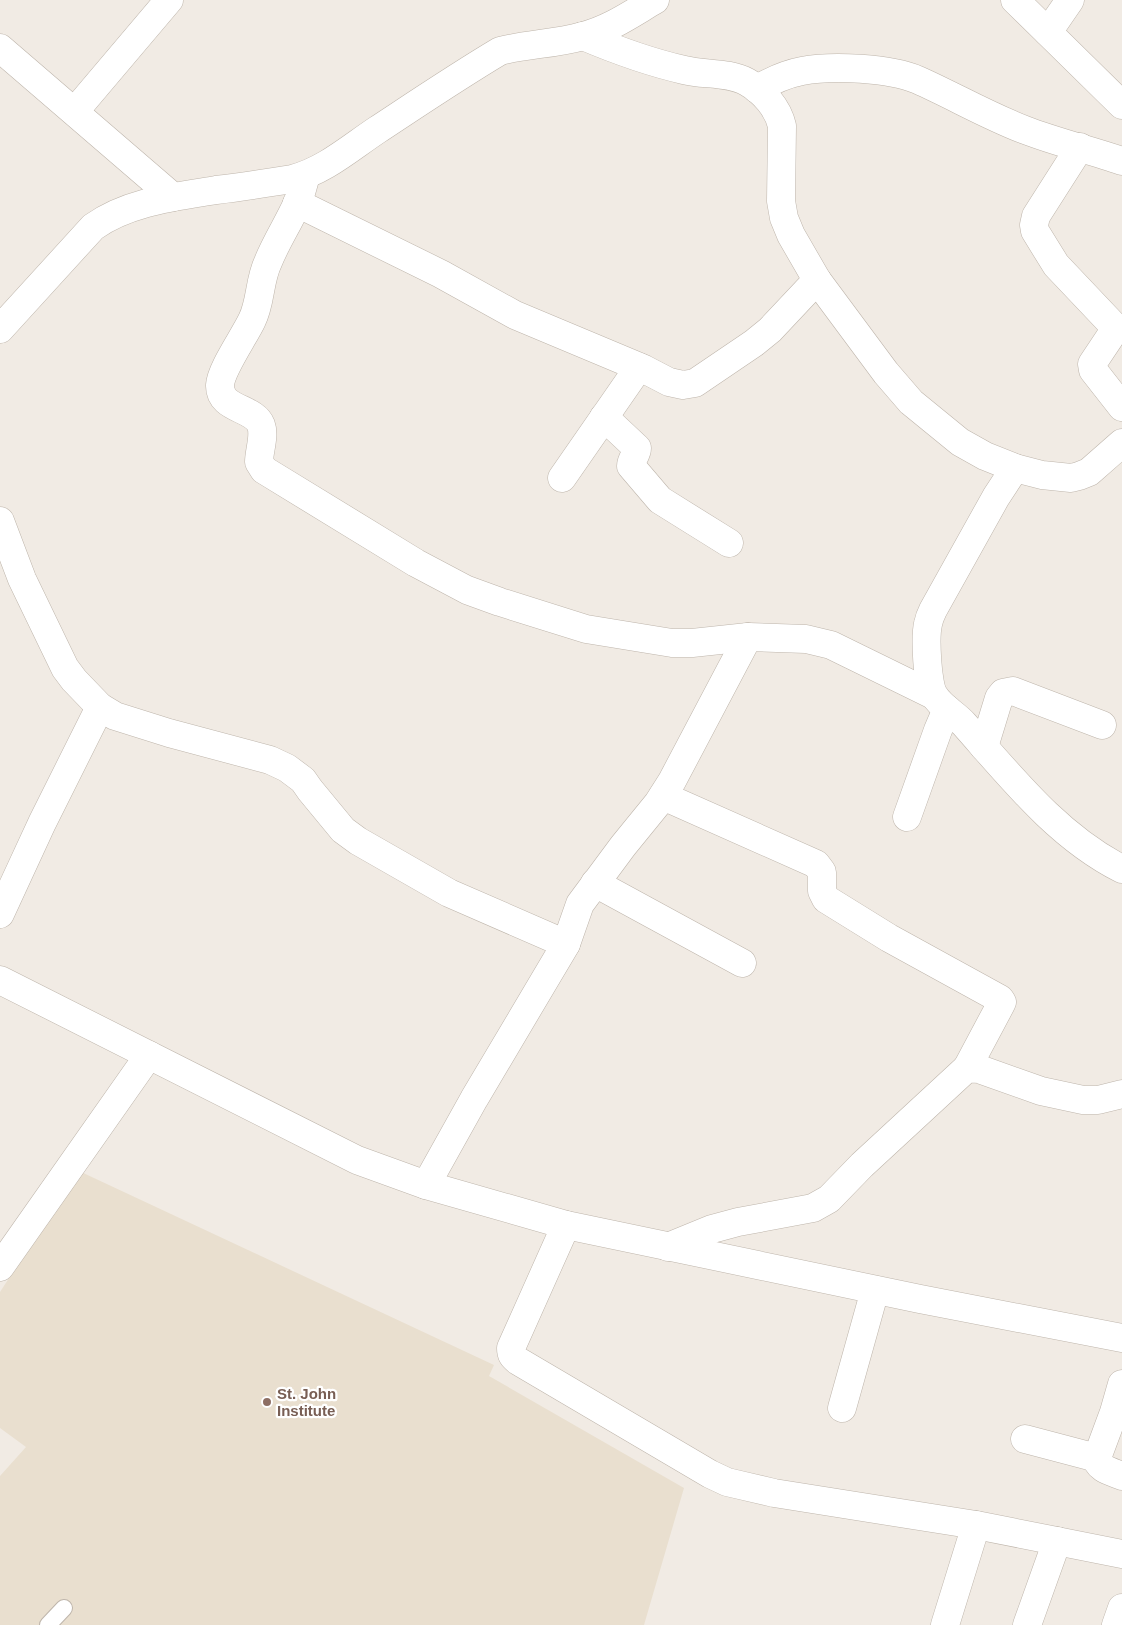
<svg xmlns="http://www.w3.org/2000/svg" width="1122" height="1625" font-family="Arial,sans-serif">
<rect width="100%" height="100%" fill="#f1ebe4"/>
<!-- education -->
<path fill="#e9dfcf" d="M79,1171l415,194 -5,11 195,112 -40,137h-644v-149l26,-29 -26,-19v-136z"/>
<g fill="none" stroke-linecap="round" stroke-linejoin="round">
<!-- service casing -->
<g stroke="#beb5ab" stroke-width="18">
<path id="service" d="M48,1625l16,-17"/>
</g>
<!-- minor casing -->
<g stroke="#beb5ab" stroke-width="29">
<g id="minor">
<path d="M1048,32l22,-32"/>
<path d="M583,36c33,14 66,26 101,34 20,5 45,2 63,12 16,9 31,26 35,44l-1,75 3,17 7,17 26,45 69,93 25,29 49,40 25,14 30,12 27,7 29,3 8,-2 10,-4 33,-29"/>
<path d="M0,48l173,149"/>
<path d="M757,89c14,-8 29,-15 45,-18 30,-6 88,-3 116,9 36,16 70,36 107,50 31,12 65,20 97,31"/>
<path d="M75,111l94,-111"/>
<path d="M1080,147l-44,69 -2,9 1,6 21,34 55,58 2,6 -1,5 -20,30 1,6 29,37"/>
<path d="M306,175c-3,10 -5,20 -9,29 -9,20 -21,38 -29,58 -9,19 -7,40 -16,58 -8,17 -31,49 -32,65 -1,25 34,22 41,40 4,11 -2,26 -2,37l5,8 152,93 51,27 33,12 86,27 86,14h20l56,-6 58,2 25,6 102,50"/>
<path d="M297,203l144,71 74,41 129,54 25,13 14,3 12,-2 59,-40 16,-13 47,-50"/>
<path d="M0,329l93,-102c35,-25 81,-30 123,-37 25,-3 51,-7 76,-11 32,-8 58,-31 85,-49 41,-27 81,-54 123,-79 27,-7 56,-7 83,-15 27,-7 48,-22 72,-36"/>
<path d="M604,417l33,31c0,7 -6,11 -6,18l29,34 69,43"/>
<path d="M1015,468l-19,29 -63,113c-2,4 -4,9 -5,14 -3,13 -1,61 6,71 7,12 21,19 30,29 47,53 94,113 158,145"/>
<path d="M562,478l77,-111"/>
<path d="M0,521l22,58 43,89 9,12 26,27 15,9 54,17 101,27 17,8 16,12 7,10 33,40 15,11 91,52 117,51"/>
<path d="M984,747l15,-49 4,-5 10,-2 89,34"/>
<path d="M663,796l153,68 6,8v19l4,8 63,39 111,61 2,3 -2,4 -33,62"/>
<path d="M907,817l31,-87 9,-21"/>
<path d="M595,883l147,80"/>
<path d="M0,914l42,-91 58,-116"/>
<path d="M426,1185l48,-86 92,-155 14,-40 43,-58 35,-43 14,-22 76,-144"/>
<path d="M566,1225l-55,123c0,7 2,9 7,13l192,113 17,8 47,11 202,32 146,29"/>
<path d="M668,1247l44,-18 26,-7 75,-14 16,-9 33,-34 105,-97 12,1 62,22 42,9h15l24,-6"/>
<path d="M0,1267l149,-212"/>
<path d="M1122,1384l-8,28 -17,46c0,11 16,14 25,18"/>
<path d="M842,1408l33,-118"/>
<path d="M1025,1439l72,19"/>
<path d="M945,1625l31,-100"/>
<path d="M1027,1625l30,-84"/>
<path d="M1116,1625l6,-17"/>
</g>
</g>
<!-- tertiary casing -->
<g stroke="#beb5ab" stroke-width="29">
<g id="tertiary">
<path d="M1015,0l107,105"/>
<path d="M0,980l357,180 69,25 140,40 354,74 202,39"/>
</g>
</g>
<!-- service -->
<use href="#service" stroke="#fff" stroke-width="16"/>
<!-- minor -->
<use href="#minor" stroke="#fff" stroke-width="28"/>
<!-- tertiary -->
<use href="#tertiary" stroke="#fff" stroke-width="28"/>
</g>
<!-- markers -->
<circle fill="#8d6e63" stroke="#fff" stroke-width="2" cx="267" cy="1402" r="5"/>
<g text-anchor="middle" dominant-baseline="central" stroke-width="4.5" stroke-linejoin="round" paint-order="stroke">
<!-- education labels -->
<g font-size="15" font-weight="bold" fill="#785e54" stroke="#fff" text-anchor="start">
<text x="277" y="1393">St. John<tspan x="277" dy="17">Institute</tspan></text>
</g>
</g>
</svg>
